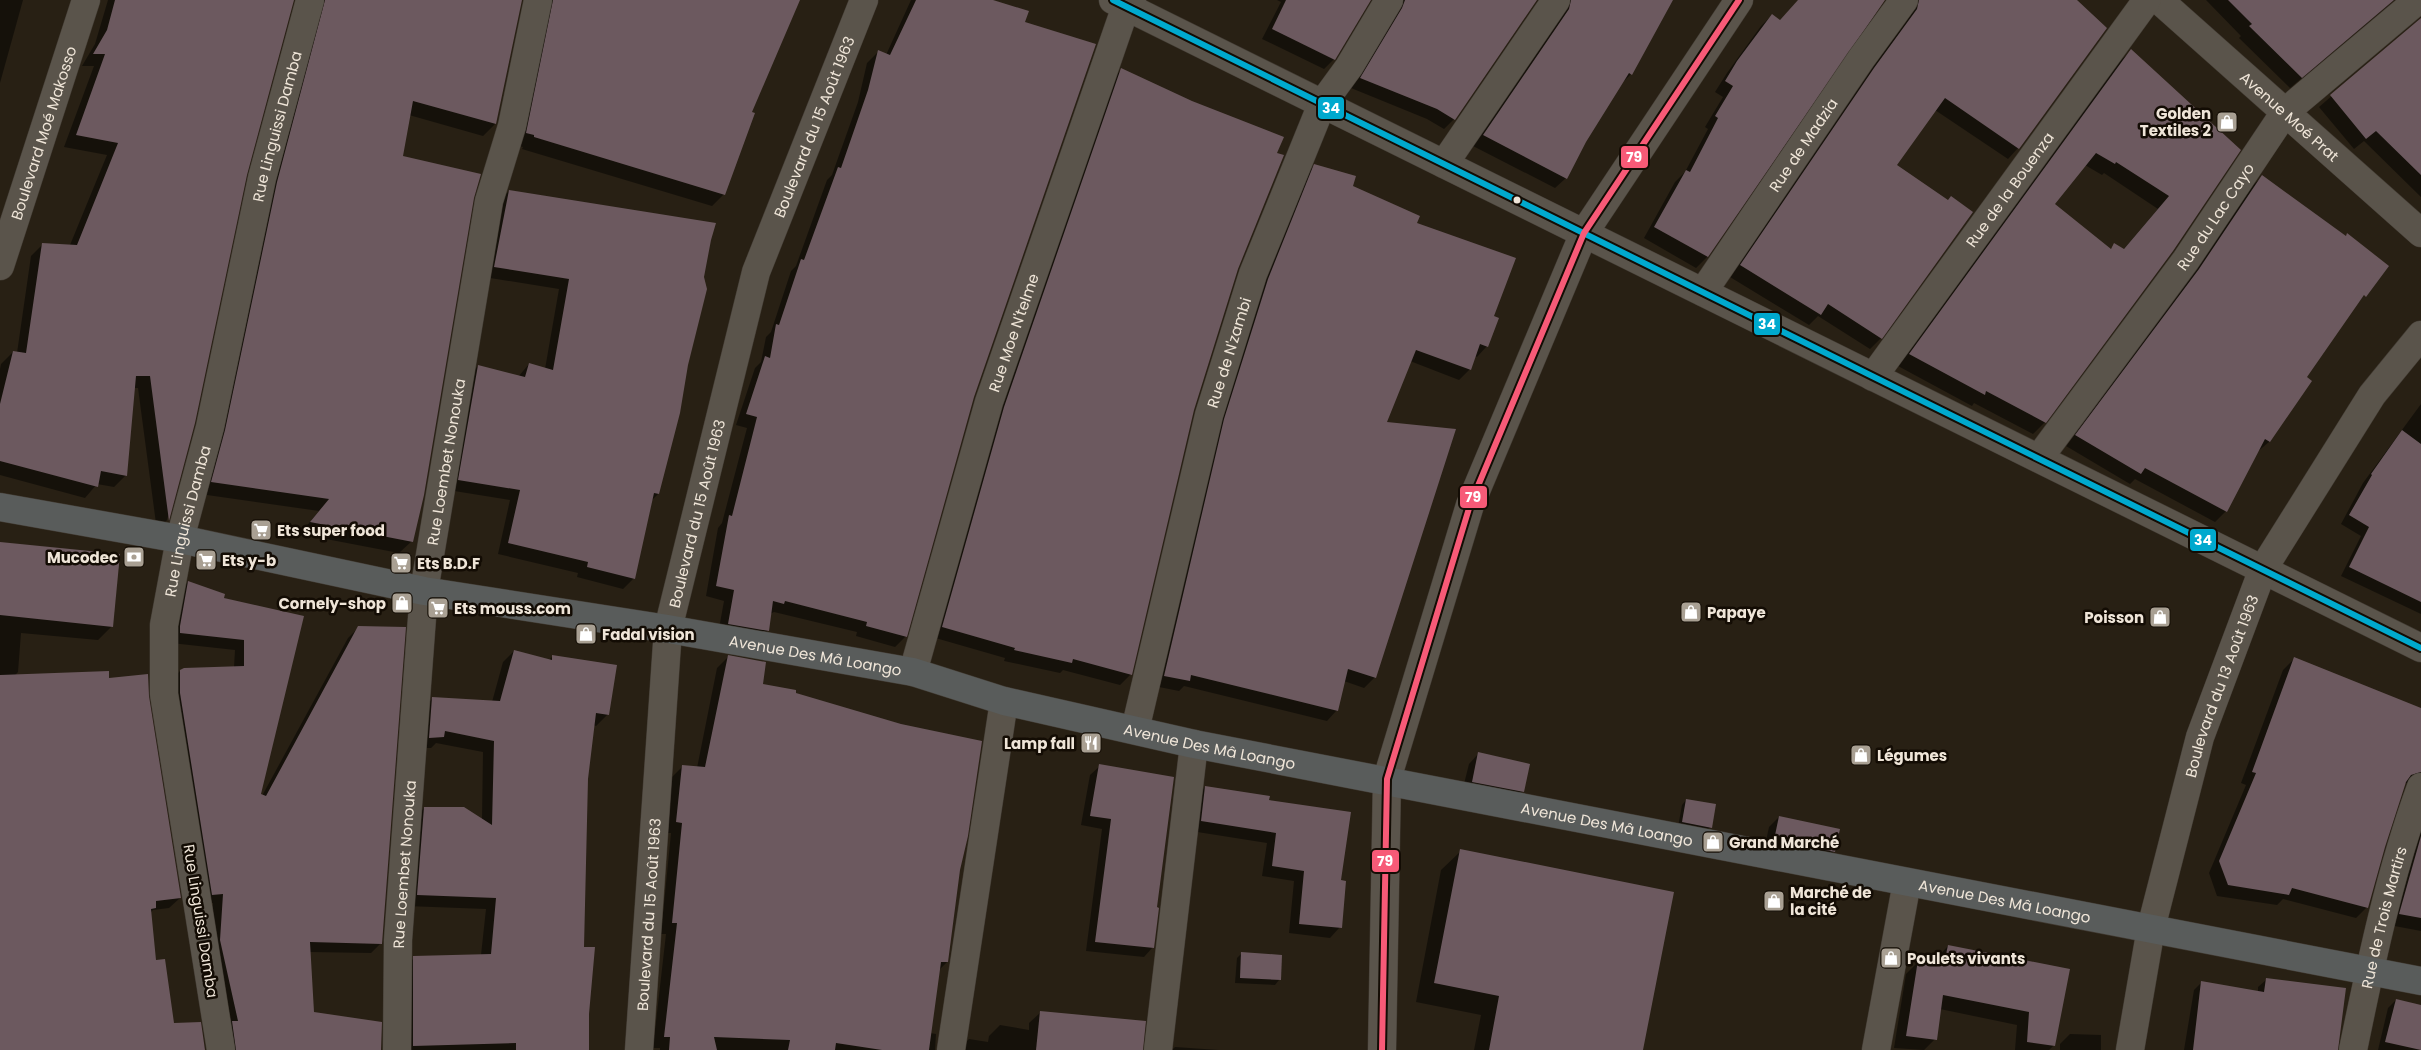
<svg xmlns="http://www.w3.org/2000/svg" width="2421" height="1050" font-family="Poppins,sans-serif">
<rect width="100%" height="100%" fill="#282014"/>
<!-- shadow -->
<g fill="#0007" fill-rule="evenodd">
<path d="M0,0h23l-23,83z"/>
<path d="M108,0h185l-48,175 -51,248 -27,97 -10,11 -19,-143h-4l-8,87 -12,12 -17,-3 -12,14 -85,-23v-106l1,-5 12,-12 4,1 14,-97 12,-12 27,1 37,-90 -43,-8 30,-81h-12l13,-22z"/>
<path d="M308,0h213l-26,124 -12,12 -74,-21 -7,42 70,41 -60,343 -13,12 -99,-19 19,-23 -119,-17z"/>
<path d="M536,0h263l-48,113 -27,81 -12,12 -190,-57 1,-2 -8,-2z"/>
<path d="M911,0h77l36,23 -51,374 -67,239 -11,11 -39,-11 1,-4 -83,-20 -4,2 -2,16 -11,11 -39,-7 6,-33 -18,-5 12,-68 4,-5 25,-95 -11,-3 19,-57 6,-6 5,-25 5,-5 20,-61 5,-5 31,-86 5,-5 26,-73 9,-39 11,-11 8,3z"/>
<path d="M1277,0h92l-35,59 -10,10 -62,-30 19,-37z"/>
<path d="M1390,0h146l-82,119 -10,10 -17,-10 -76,-31 42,-69z"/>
<path d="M1557,0h115l-41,74 -10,10 -37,57 -18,37 -11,10 -82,-42 86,-126 3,-7z"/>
<path d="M1799,0h84l-176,257 -11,11 -52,-30 31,-56 10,-10 23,-43 -3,-2 18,-30 -8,-5 12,-19 34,-47 11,-11 7,6z"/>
<path d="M1904,0h172l-58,148 -10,11 -73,-49 -40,55 -14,173 -11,11 -52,-33 -9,9 -79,-48 133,-197 43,-58 3,-8z"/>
<path d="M2206,0h188l-104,88 -51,-50 2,-2z"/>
<path d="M2421,19v178l-57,-56 -10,8 -35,-42z"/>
<path d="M2131,51l108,99 -194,272 -12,12 -59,-31 -2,3 -74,-40 221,-304zM2085,165l17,10 2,-2 54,36 -35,41 -8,-5 -5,5 -57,-46z"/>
<path d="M1121,70l116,199 -44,141 -62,264 -11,11 -57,-15 -3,3 -56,-12 1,-3 -73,-21 62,-219 117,-338z"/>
<path d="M1315,165l101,58 76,94 -5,29 -10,11 -2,-1 -5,13 -11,11 -49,-19 -25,62 -10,254 -11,11 -20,-7 -7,29 -10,11 -143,-35 -5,5 -25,-5 60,-255 44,-140 46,-115z"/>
<path d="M2262,177l126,89 -33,40 -50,72 5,3 -41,61 -12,10 -31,59 -11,11 -80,-43 -5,5 -64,-38 122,-165 63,-94z"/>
<path d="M509,191l200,48 -30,174 -21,81 -6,6 -18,78 -11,11 -46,-12 1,-4 -80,-19 12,-54 -62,-10 19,-113 11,-11 40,11 11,-13 16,5 14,-80 -75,-12 14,-75z"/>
<path d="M2421,404v210l-80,-38 20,-40 -20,-12 22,-41z"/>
<path d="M0,543l112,83 -14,14 -77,-7 -3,39 -14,15 -4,-2z"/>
<path d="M188,582l34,16 81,19 -43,178 2,1 86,-158 10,-10 23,315 -10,10 -62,-1 4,61 67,37h-156l-14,-99 3,-48 -11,1 -32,-222 10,-11 54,-4 1,-17 -64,-7 7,-51z"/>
<path d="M514,651l35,9 4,-4 55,58 -12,12 -3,-1 -7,53 -4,170 6,66v36h-179l-6,-81 11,-11 67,-3 5,-46 -80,-3 7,-86 11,-12 58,12 1,-68 -47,-9 -5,5h-13l3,-38 11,-11 60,3 11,-40z"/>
<path d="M728,657l33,28 33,9 165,176 -12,92 -9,9 -8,62 6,1 -1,16h-275v-2h-7l13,-114h-5l10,-101h-5l5,-55 12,-12 14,2 20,-100z"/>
<path d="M2294,659l127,50v79l-7,-5h-9l-21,64 -17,60 -11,11 -73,-19 -6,6 -60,-9 -8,-23 37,-88 -5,-2 42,-113z"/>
<path d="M107,680l40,16 33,202 -11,10 -16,2 -3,3 4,48 18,63 28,-1 5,27h-205v-344z"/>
<path d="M1479,753l44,38 -10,10 -51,-9 7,-28z"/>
<path d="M1100,766l56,143 -3,38 -9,10 -58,-6 16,-122 -21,-4 9,-50z"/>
<path d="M1205,787l63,14 71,80 1,46 -10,11 -41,-5 5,-52 -32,-5 5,-33 -76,-12 4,-34z"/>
<path d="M1686,800l24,27 -4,5 -28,-5 4,-22z"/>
<path d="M1779,817l55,34 -11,10 -59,-11 5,-23z"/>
<path d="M2421,818v113l-32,-6z"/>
<path d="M1461,851l181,199h-168l7,-35 -65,-13 25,-132z"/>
<path d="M1948,946l121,24 -15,75 -5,5h-34l2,-25 -77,-16 -5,30 -11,11 -30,-2 12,-74 13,-13 16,3 1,-5z"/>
<path d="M1242,953l39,3 -2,24 -4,5 -40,-2 2,-25z"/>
<path d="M2266,980l72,70h-154l10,-60 8,-8 56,10v-5z"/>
<path d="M2396,1000l25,6v44h-43l10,-42z"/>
<path d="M1041,1012l102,38h-185l11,-11 19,3 1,-6 11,-11 29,5v-7z"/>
<path d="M2070,1034l31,1v15h-41v-6z"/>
<path d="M1175,1047l44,3h-47z"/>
</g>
<!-- building -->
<g fill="#6c595f" fill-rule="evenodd">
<path d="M115,0h179l-47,175 -52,248 -26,98 -19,-145h-14l-9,100 -26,-5 -3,16 -98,-26v-57l13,-53 13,2 16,-110 35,2 41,-102 -42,-8 29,-81h-12l14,-24z"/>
<path d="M325,0h197l-26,124 -83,-23 -10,55 78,18 -7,24 -50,297 -11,47 -103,-20 19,-23 -118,-17 14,-52 52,-248z"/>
<path d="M553,0h247l-48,112 3,1 -30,82 -191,-58v-2l-8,-2z"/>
<path d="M916,0h77l36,11 -4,11 71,22 -122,353 -67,240 -41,-11 1,-4 -82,-21 -1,3 -11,-3 -4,30 -41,-7 6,-34 -18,-4 13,-71 3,1 25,-99 -11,-3 19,-58 5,2 6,-34 3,1 22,-66 3,1 34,-93 3,1 27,-78 10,-40 12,5z"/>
<path d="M1286,0h85l-36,60 -63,-31z"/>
<path d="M1405,0h132l-82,120 -18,-11 -77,-31 42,-70z"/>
<path d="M1571,0h102l-41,75 -3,-2 -43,69 -19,37 -84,-44 86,-126z"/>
<path d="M1798,0h87l-177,257 -54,-30 32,-57 4,2 28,-54 -3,-2 18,-30 -8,-5 12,-20 35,-47 8,6z"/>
<path d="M1919,0h158l30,28 -88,121 -74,-51 -48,67 51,35 3,-4 22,16 -91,127 -54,-35 -7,11 -81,-50 134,-197 43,-59z"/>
<path d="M2228,0h166l-92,78 -53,-52 3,-2z"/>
<path d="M2421,18v157l-45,-44 -10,8 -36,-44z"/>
<path d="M2131,49l110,101 -68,101 -127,172 -60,-32 -1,4 -76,-41zM2096,153l19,11 1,-2 53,34 -45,53 -10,-6 -3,6 -56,-45z"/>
<path d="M1121,68l71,33 92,36 -7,16 7,2 -46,114 -44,141 -62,265 -59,-16 -1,4 -58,-13 1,-2 -73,-21 62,-220z"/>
<path d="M1314,164l42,12 -3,10 67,30 -3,7 99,35 -22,58 5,2 -11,29 -8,-3 -9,26 -55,-20 -29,72 69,7 -80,249 -28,-9 -10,42 -147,-36 -1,6 -26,-5 60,-257 44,-140z"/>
<path d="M2262,175l84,61 1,-3 42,33 -23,31 -2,-2 -57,82 5,4 -42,61 -5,-3 -38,73 -82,-44 -4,6 -66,-39 124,-166z"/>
<path d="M509,190l207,33 -5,17 -7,37 3,12 -19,76 -8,48 -21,81 -5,-1 -19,86 -48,-12 1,-5 -80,-19 12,-53 -62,-10 20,-115 47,12 4,-14 24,7 16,-91 -75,-12z"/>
<path d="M2402,430l19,14v158l-72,-35 20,-40 -20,-12 23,-40 -1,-1z"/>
<path d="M0,542l120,12 -7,73 -113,-12z"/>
<path d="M188,581l37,13 -1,4 80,18 -43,178 5,2 92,-170 48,1 -24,317 -72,-2 4,70 68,10 -1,28h-145l-4,-29h6l-18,-81 3,-46 -11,1 -32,-202v-23l4,-2 60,-2v-26l-64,-7v-7z"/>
<path d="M514,650l38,10v-5l65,10 -8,50 -13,-2 -8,66 -4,168h11l-6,67v36h-73v-7l-103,3v-90l78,-2 5,-56 -79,-3 7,-88h40l28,18 2,-84 -49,-10 -1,6 -15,1 3,-41 68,4z"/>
<path d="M728,655l38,7 -3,22 33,6v3l105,31 81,17 -14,95 -8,34 -12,92h-7l-12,88h-47l-46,-7 -1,7h-47l2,-10 -76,-3 3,13h-48l1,-13h-6l13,-114h-5l10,-100 -6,-1 6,-57 23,2z"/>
<path d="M2294,657l127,51v64l-10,3 -5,7 -21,65 -17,61 -76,-20 -3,7 -61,-10 -9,-24 37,-88 -4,-1z"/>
<path d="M109,671v7l39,-4 1,22 32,202 -25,3v7l-5,1 5,51 9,-1 9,64 27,-1 4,28h-205v-375z"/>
<path d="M1478,752l52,12 -6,28 -52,-10z"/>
<path d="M1099,764l75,13 -17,130 2,1 -5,40 -59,-6 16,-123 -21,-3z"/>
<path d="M1205,786l65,10 -1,4 82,12 -10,68 5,1 -4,47 -43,-4 5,-53 -32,-5 4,-33 -75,-12z"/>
<path d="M1686,799l30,5 -4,24 -30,-6z"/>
<path d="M1779,816l61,13 -5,23 -61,-12z"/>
<path d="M2421,836v82l-22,-4z"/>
<path d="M1460,849l214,43 -31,158h-154l10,-54 -65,-13z"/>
<path d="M1948,945l122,24 -15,77 -28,-4 2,-30 -86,-17 -6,45 -31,-4 12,-76 26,4z"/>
<path d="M1241,952l41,3 -1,25 -41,-2z"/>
<path d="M2266,978l80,10 -8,62h-145l8,-69 63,11z"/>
<path d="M2396,999l25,6v45l-36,-8z"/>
<path d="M1040,1011l106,10 -3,29h-107z"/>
</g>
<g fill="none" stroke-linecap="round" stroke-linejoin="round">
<!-- minor casing -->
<g stroke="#413a32" stroke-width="29">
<g id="minor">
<path d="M1113,0l1308,648"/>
<path id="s1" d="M2159,0l262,233"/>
<path d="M1444,164l112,-164"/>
<path id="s2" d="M0,266l86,-266"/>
<path id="s3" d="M1703,292l158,-233 43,-59"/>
<path id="s4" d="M1873,377l274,-377"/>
<path id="s5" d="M2039,458l147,-198 99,-148 133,-112"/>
<path id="s6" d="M913,672l76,-270 137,-396 6,-6"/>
<path id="s7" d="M1135,730l74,-315 44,-141 69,-170 27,-37 40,-67"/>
<path id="s8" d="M221,1050l-57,-356v-69l16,-86 30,-112 52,-249 48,-178"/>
<path id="s9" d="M397,1050l1,-110 26,-349 65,-390 23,-75 26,-126"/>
<path id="s10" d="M639,1050l29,-421 88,-357 108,-272"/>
<path d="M951,1050l53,-349"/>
<path d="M1158,1050l36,-306"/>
<path d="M1382,1050l5,-271 83,-274 114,-272 155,-233"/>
<path d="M1876,1050l31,-168"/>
<path id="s11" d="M2130,1050l21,-122 49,-191 63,-168 109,-174 49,-60"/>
<path id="s12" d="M2353,1050c18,-88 37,-178 68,-263"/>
</g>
</g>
<!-- major casing -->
<g stroke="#413a32" stroke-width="29">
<g id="major">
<path id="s13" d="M0,507l180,32 244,52 244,38 245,43 91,29 190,43 1227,237"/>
</g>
</g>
<!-- minor -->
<use href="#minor" stroke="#5a544b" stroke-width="28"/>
<!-- major -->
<use href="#major" stroke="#595c5b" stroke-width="28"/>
<!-- bus-1 casing -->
<g stroke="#130c04" stroke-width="10">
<path id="bus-1" d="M1113,0l1308,648"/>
</g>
<!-- bus-2 casing -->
<g stroke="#130c04" stroke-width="10">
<path id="bus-2" d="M1382,1050l5,-271 83,-274 114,-272 155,-233"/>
</g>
<!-- bus-1 -->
<use href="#bus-1" stroke="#00a9ce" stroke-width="6"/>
<!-- bus-2 -->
<use href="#bus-2" stroke="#f75a77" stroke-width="6"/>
</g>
<!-- icons -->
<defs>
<g id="shop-square" transform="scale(1.125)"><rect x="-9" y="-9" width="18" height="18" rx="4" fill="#a9a093" stroke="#130c04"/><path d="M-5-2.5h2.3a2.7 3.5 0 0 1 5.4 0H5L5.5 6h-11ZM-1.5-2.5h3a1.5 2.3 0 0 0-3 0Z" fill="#fff"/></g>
<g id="supermarket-square" transform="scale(1.125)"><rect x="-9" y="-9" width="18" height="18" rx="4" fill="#a9a093" stroke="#130c04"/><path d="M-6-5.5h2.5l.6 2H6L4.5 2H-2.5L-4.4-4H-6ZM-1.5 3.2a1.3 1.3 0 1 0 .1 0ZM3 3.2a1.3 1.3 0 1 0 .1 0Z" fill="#fff"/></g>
<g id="bank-square" transform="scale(1.125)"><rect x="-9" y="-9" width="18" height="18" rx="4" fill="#a9a093" stroke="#130c04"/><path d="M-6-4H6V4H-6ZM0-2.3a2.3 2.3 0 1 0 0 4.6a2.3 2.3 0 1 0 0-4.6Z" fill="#fff"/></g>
<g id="restaurant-square" transform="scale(1.125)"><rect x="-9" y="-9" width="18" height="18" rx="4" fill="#a9a093" stroke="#130c04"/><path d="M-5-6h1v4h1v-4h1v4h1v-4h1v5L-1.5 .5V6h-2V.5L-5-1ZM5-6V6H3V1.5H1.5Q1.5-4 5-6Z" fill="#fff"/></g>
</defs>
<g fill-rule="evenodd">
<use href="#shop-square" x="2227" y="122"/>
<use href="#supermarket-square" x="261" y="530"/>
<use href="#bank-square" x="134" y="557"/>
<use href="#supermarket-square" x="206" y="560"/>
<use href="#supermarket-square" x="401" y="563"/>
<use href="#shop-square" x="402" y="603"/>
<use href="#supermarket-square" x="438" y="608"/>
<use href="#shop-square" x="1691" y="612"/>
<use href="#shop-square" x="2160" y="617"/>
<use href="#shop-square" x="586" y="634"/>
<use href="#restaurant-square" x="1091" y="743"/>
<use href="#shop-square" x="1861" y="755"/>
<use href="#shop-square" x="1713" y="842"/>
<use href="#shop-square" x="1774" y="901"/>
<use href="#shop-square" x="1891" y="958"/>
</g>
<!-- markers -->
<circle fill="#efe5d8" stroke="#130c04" stroke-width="2" cx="1517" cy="200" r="4.5"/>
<g text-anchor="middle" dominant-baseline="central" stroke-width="5" stroke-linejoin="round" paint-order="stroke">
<!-- poi labels -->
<g font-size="15" font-weight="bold" fill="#efe5d8" stroke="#130c04" text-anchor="start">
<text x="2211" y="113" text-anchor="end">Golden<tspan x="2211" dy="17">Textiles 2</tspan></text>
<text x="277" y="530">Ets super food</text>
<text x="118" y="557" text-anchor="end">Mucodec</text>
<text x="222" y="560">Ets y-b</text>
<text x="417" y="563">Ets B.D.F</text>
<text x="386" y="603" text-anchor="end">Cornely-shop</text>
<text x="454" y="608">Ets mouss.com</text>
<text x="1707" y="612">Papaye</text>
<text x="2144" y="617" text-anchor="end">Poisson</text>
<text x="602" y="634">Fadal vision</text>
<text x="1075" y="743" text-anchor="end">Lamp fall</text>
<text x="1877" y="755">Légumes</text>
<text x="1729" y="842">Grand Marché</text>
<text x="1790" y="892">Marché de<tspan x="1790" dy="17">la cité</tspan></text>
<text x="1907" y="958">Poulets vivants</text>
</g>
<!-- street labels -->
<g font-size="15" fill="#efe5d8" stroke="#130c04">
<text stroke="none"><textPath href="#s1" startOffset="175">Avenue Moé Prat</textPath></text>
<text stroke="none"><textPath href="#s8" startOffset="941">Rue Linguissi Damba</textPath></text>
<text stroke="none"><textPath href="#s10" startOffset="946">Boulevard du 15 Août 1963</textPath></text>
<text stroke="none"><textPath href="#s2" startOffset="140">Boulevard Moé Makosso</textPath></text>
<text stroke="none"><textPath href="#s3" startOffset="178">Rue de Madzia</textPath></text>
<text stroke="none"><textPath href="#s4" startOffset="232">Rue de la Bouenza</textPath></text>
<text stroke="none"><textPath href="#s5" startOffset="299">Rue du Lac Cayo</textPath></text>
<text stroke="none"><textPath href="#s6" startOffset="354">Rue Moe N'telme</textPath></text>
<text stroke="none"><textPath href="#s7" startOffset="389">Rue de N'zambi</textPath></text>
<text stroke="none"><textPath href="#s9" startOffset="591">Rue Loembet Nonouka</textPath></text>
<text stroke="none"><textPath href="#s10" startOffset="541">Boulevard du 15 Août 1963</textPath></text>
<text stroke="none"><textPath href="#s8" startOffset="536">Rue Linguissi Damba</textPath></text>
<text stroke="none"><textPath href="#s13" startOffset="829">Avenue Des Mâ Loango</textPath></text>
<text stroke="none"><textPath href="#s11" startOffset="376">Boulevard du 13 Août 1963</textPath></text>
<text stroke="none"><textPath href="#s13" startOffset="1234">Avenue Des Mâ Loango</textPath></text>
<text stroke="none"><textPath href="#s13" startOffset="1639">Avenue Des Mâ Loango</textPath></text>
<text stroke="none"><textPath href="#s9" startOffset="186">Rue Loembet Nonouka</textPath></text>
<text stroke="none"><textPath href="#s13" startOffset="2044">Avenue Des Mâ Loango</textPath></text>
<text stroke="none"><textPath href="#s10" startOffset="136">Boulevard du 15 Août 1963</textPath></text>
<text stroke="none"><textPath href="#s12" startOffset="136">Rue de Trois Martirs</textPath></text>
<text transform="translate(201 921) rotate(81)">Rue Linguissi Damba</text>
</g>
</g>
<g stroke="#130c04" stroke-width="2">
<rect x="1317" y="96" width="28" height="24" rx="5" fill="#00a9ce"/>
<rect x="1620" y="145" width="29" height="24" rx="5" fill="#f75a77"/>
<rect x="1753" y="312" width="28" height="24" rx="5" fill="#00a9ce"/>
<rect x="1459" y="485" width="29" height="24" rx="5" fill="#f75a77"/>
<rect x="2189" y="528" width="28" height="24" rx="5" fill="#00a9ce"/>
<rect x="1371" y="849" width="29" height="24" rx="5" fill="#f75a77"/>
</g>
<g font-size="14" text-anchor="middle" font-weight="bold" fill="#fff">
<text x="1331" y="113">34</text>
<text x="1634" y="162">79</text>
<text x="1767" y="329">34</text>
<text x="1473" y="502">79</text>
<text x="2203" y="545">34</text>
<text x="1385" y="866">79</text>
</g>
</svg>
